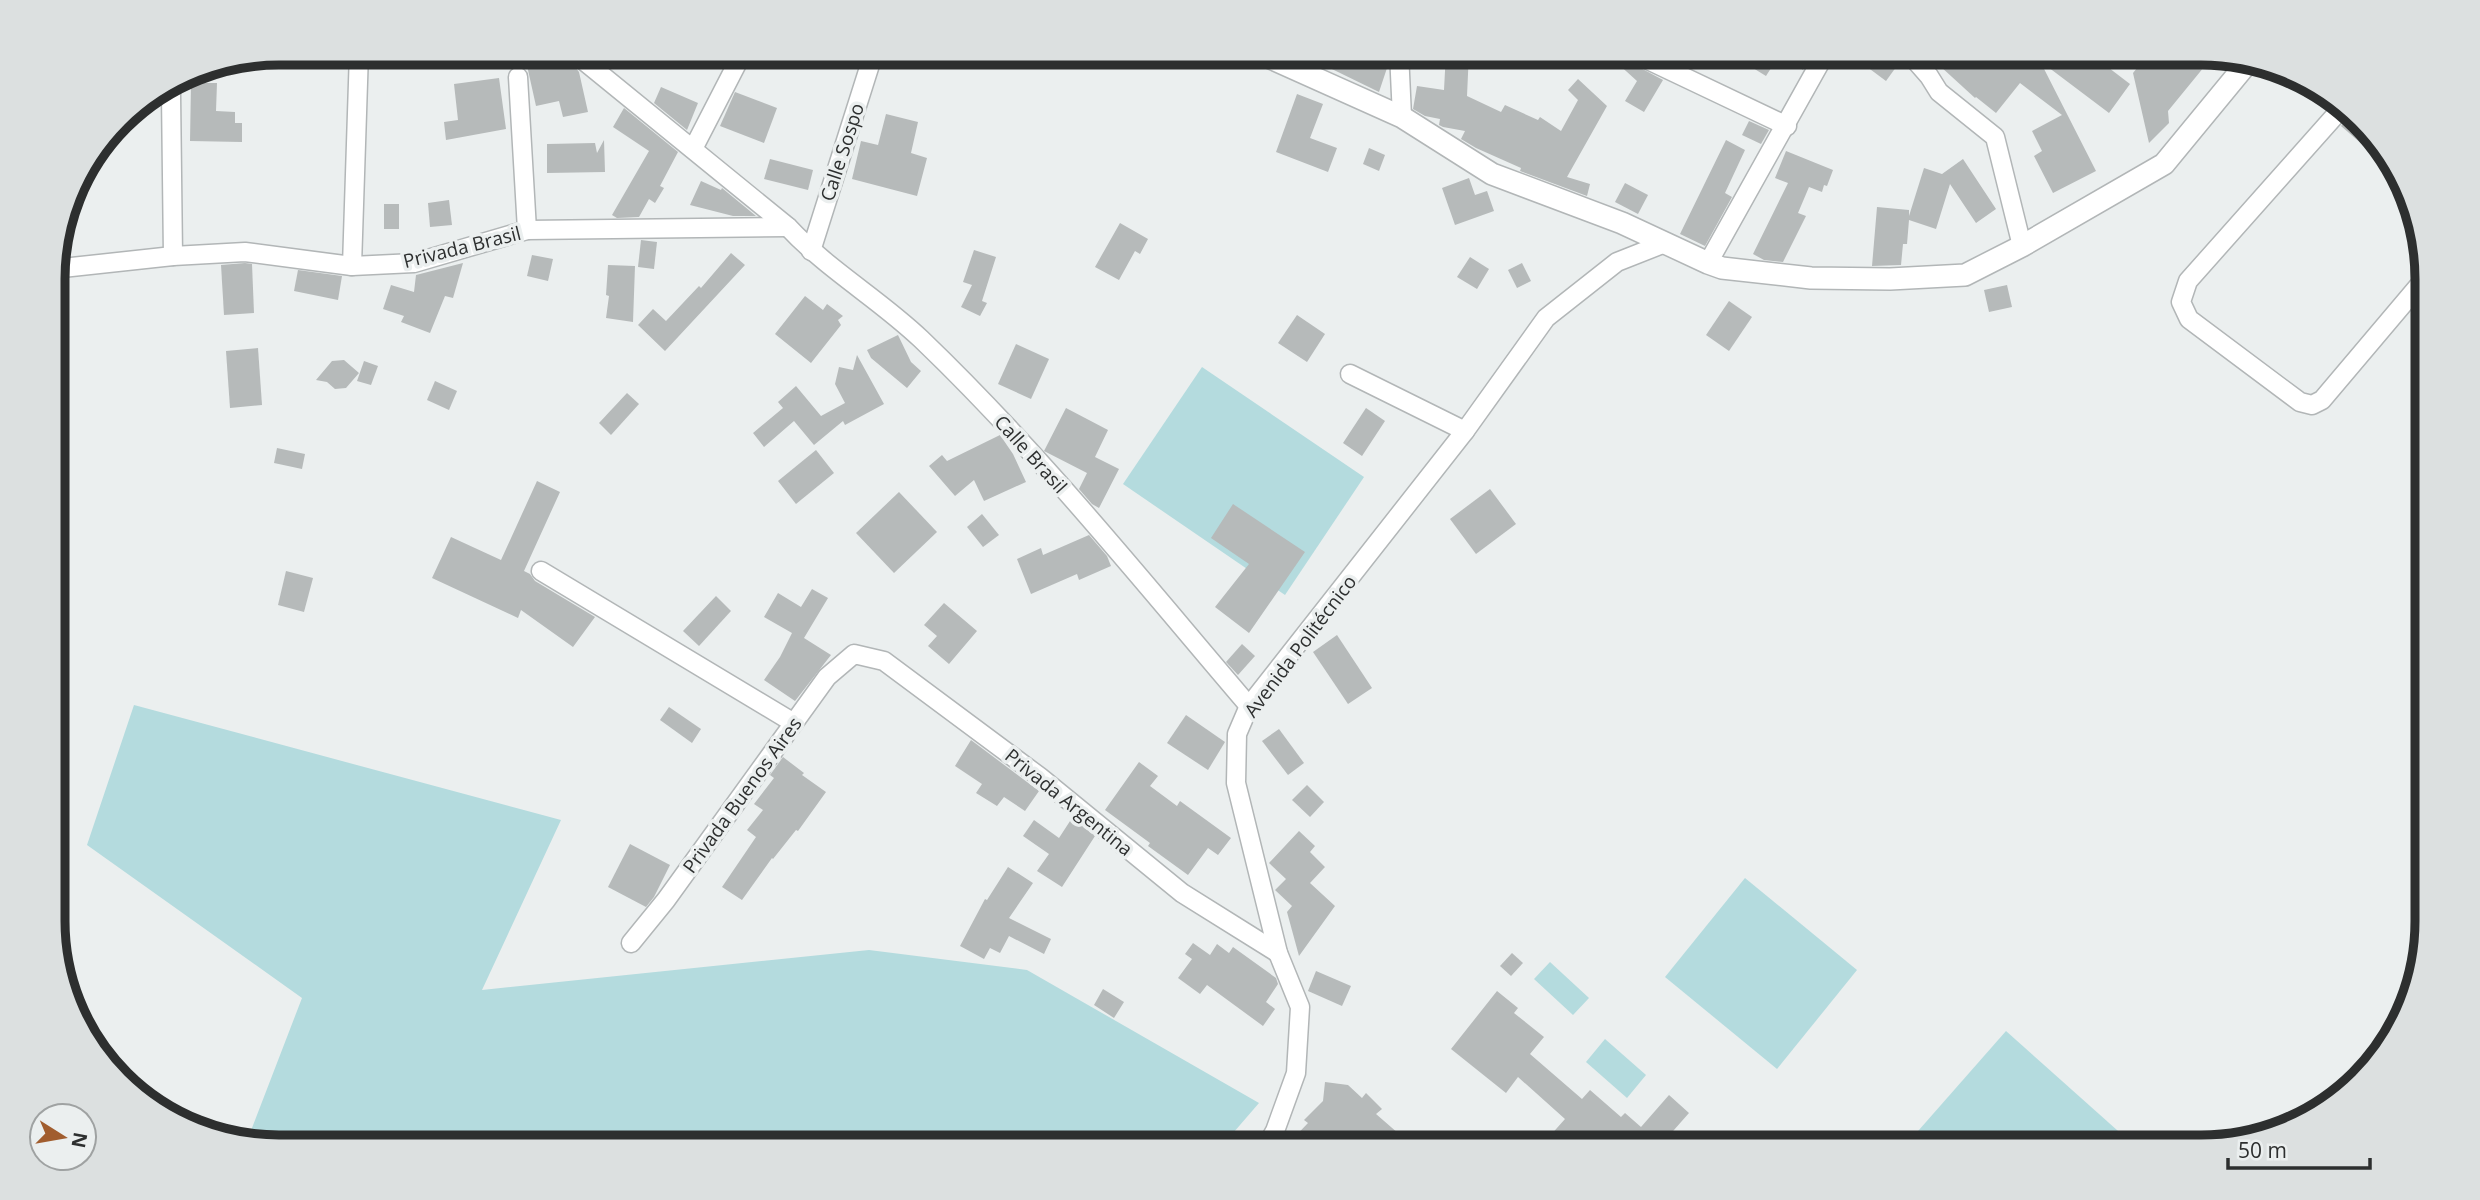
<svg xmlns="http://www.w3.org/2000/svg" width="2480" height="1200" font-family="'Open Sans',sans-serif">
<rect width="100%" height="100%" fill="#ebefef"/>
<!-- grass -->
<g fill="#b4dbde">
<path d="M1202,367l162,110 -79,118 -162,-111z"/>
<path d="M134,705l427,115 -79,170 387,-40 158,20 232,133 -38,44h-942l-32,-6 55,-143 -215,-153z"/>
<path d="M1745,878l112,92 -80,99 -112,-92z"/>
<path d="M1550,962l39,36 -16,17 -39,-36z"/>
<path d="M2006,1031l130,116h-232z"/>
<path d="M1605,1039l41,36 -19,23 -41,-36z"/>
</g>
<!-- building -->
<g fill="#b6baba">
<path d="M565,52h10l-3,11 7,9 9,40 -25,5 -4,-16 -23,5 -10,-45z"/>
<path d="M1297,52h85l6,2v11l-9,27z"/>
<path d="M1446,52h23l-2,44 34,16 4,-7 33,15 2,-3 21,14 17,-31 -10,-10 10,-11 29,27 -40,71 23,7 -3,12 -67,-25 1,-3 -45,-20 -15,-9 4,-8 -22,-4 -4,-2 1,-6 -15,-3 -12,-7 4,-23 27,4z"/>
<path d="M1605,52h29l-1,6 2,7 28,15 -19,32 -19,-11 12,-20z"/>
<path d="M1764,52h49l-10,18 -23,-16 -14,22 -13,-8z"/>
<path d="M1847,52h37l15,11 -13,18z"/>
<path d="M1952,52h136l42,32 -21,29 -69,-52 56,110 -43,22 -19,-37 8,-5 -10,-20 30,-16 -42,-32 -24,30 -20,-16 -1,1 -35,-32z"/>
<path d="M2150,52h6l12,10 8,-10h10l18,15 -36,44 1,12 -20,20 -16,-70z"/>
<path d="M499,78l7,51 -60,11 -2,-18 14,-2 -4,-36z"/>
<path d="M191,83h26l-1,28 19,1v11h7v19l-52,-1z"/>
<path d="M661,87l37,16 -11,27 -33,-27z"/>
<path d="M735,92l42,16 -13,35 -44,-17z"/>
<path d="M1297,94l26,10 -13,34 27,10 -9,24 -52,-20z"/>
<path d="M624,108l54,44 -18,34 4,2 -9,15 -6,-4 -10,18 -22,1 -5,-3 37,-64 -36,-24z"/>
<path d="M886,114l32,8 -7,31 16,5 -10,38 -65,-17 9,-38 17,4z"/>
<path d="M2349,117l32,25 12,29 -52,-45z"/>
<path d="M1749,121l20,9 -8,14 -19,-9z"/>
<path d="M604,140l1,32 -58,1v-29l48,-1 2,10z"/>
<path d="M1726,140l19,10 -20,43 7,4 -27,49 -25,-12z"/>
<path d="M1369,148l16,7 -6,16 -16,-7z"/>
<path d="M1786,151l47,19 -6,16 -3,-1 -2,7 -13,-5 -11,26 8,3 -23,46 -19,-2 -11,-6 35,-71 -13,-5z"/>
<path d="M770,159l43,11 -5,20 -44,-11z"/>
<path d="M1963,159l33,50 -20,14 -26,-39 -14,45 -27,-9 -2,24h-4l-2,21 -29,1 5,-59 32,3v6l15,-48 18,6z"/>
<path d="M1469,178l6,17 12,-4 7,20 -39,14 -13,-37z"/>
<path d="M701,181l20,9 1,-2 34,28h-23l-43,-11z"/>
<path d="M1625,183l23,12 -10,19 -23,-12z"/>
<path d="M449,200l3,25 -22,2 -2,-24z"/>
<rect x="384" y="204" width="15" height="25"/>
<path d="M1120,223l28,16 -8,15 -5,-3 -16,29 -24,-13z"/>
<path d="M641,240l16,2 -3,27 -16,-2z"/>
<path d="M974,250l22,7 -14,44 5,2 -7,13 -19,-9 11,-22 -9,-3z"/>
<path d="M731,253l14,12 -80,86 -27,-26 15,-16 13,12 33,-35 2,2z"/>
<path d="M532,255l21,4 -5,22 -21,-5z"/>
<path d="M1470,257l19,12 -12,20 -20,-12z"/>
<path d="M245,263l7,1 2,49 -30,2 -3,-50z"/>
<path d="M463,263l-10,35 -8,-2 -15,37 -29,-11 3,-6 -21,-7 8,-24 23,7 2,-17z"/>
<path d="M1522,263l9,18 -14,7 -9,-18z"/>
<path d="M608,265l27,1 -2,56 -27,-4 3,-22 -3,-1z"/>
<path d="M298,270l44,6 -4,24 -44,-9z"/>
<path d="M2007,285l5,22 -23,5 -5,-22z"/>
<path d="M805,296l18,14 4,-6 16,12 -5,4 3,5 -30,38 -36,-29z"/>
<path d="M1729,301l23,16 -23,34 -23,-16z"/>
<path d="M1297,315l28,19 -18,28 -29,-19z"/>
<path d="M898,335l13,27 10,9 -14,17 -36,-30 -4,-8z"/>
<path d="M1016,344l33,15 -18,40 -33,-15z"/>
<path d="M258,348l4,57 -32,3 -4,-57z"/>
<path d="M857,355l27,49 -39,21 -2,-4 -29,24 -20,-24 -30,26 -11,-14 30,-25 -5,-6 18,-16 25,30 24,-13 -10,-19 4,-17 14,3z"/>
<path d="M344,360l15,13 -13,15 -11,1 -8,-7 -11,-2 16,-19z"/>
<path d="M364,361l14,5 -7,19 -14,-4z"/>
<path d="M435,381l22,10 -8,19 -22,-10z"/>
<path d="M627,393l12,11 -28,31 -12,-12z"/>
<path d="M1066,408l42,22 -13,27 24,12 -20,39 -7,-4 -13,-15 8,-16 -43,-22z"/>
<path d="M1366,408l19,13 -23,35 -19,-13z"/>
<path d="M1000,435l13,19 13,28 -42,19 -10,-21 -19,16 -26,-30 13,-11 5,6z"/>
<path d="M277,448l28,6 -3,15 -28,-6z"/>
<path d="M816,450l18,23 -38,31 -18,-23z"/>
<path d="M537,481l23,11 -36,79 6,3 5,7 60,36 -22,30 -52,-37 -3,8 -86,-40 19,-41 50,23z"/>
<path d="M1490,489l26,35 -40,30 -26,-35z"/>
<path d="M899,492l38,40 -43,41 -38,-40z"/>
<path d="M1233,504l72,48 -56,81 -34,-26 34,-43 -38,-26z"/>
<path d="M982,514l17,21 -16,12 -16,-20z"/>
<path d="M1089,535l18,21 4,10 -32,14 -2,-6 -46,20 -14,-35 24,-11 2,7z"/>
<path d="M286,571l27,7 -9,34 -26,-7z"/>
<path d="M812,589l16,9 -24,40 27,17 -36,46 -31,-21 16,-23 12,-24 -28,-16 14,-24 23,14z"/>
<path d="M716,596l15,15 -32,35 -16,-15z"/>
<path d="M944,603l33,28 -28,33 -21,-18 9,-10 -13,-11z"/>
<path d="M1337,635l35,53 -24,16 -35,-52z"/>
<path d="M1242,644l13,12 -17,19 -12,-13z"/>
<path d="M669,707l32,22 -9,14 -32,-23z"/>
<path d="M1186,715l39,27 -17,28 -41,-27z"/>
<path d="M1279,729l25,34 -16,12 -26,-34z"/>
<path d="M971,740l68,51 -14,20 -21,-14 -7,9 -21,-13 6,-9 -27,-18z"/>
<path d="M783,757l21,16 -2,2 24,17 -28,39 -2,-1 -23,29 -1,-1 -30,42 -20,-13 34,-50 -9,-7 16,-20 -9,-6 20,-26 -4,-3z"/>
<path d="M1139,762l19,14 -8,10 27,20 3,-5 51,37 -13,17 -10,-7 -20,27 -40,-29 2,-3 -45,-33z"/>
<path d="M1307,785l17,17 -14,15 -18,-17z"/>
<path d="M1072,818l23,18 -33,51 -25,-16 12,-17 -26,-18 11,-16 25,18z"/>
<path d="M1299,831l16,15 -5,6 15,15 -15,16 25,23 -36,50 -12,-44 5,-6 -17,-16 11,-11 -17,-16z"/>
<path d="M630,844l40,21 -16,32 -8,10 -38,-20z"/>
<path d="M1008,867l25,16 -24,35 42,21 -7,15 -35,-18 -9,17 -10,-5 -6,11 -24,-13 25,-47 2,1z"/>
<path d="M1193,943l17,12 7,-11 12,9 4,-6 43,31 2,6 -12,18 9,7 -12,17 -56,-41 -7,9 -22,-16 14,-19 -7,-5z"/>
<path d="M1512,953l11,10 -12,13 -11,-10z"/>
<path d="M1316,971l35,15 -9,20 -34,-15z"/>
<path d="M1103,989l21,13 -10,16 -20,-13z"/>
<path d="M1497,991l21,17 -4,5 30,24 -14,17 52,45 8,-9 31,27 4,-4 16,14 28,-32 20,18 -23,26 10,8h-136l25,-28 -47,-42 -12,16 -55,-44z"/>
<path d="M1325,1082l23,3 14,13 4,-5 16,16 -6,5 38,33h-129l23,-24 -4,-3 19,-19z"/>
</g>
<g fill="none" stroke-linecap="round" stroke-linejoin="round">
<!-- minor casing -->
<g stroke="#b2b6b7" stroke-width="21">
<g id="minor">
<path d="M1399,52l3,65"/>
<path d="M1908,52l21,24 10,16 56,45 27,109"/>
<path d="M1644,58l143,68"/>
<path d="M583,60l205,167c40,43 91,72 133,112 119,114 222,243 328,367"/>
<path d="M518,77l9,153"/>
<path d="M171,94l2,162"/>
<path d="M2340,110l-152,171 -7,21 8,17 111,83 12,3 10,-5 104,-123"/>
<path d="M693,149l50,-97"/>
<path d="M811,251l63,-199"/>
<path d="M1708,263l118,-211"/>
<path d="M352,266l7,-214"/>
<path d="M53,269l120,-13 72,-4 107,14 62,-3 113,-33 261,-3"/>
<path d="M1350,374l115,57"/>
<path d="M541,571l253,152"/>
<path d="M631,943l35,-43 161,-223 27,-23 30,7 156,116 142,116 96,60"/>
<path d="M1266,1147l9,-16 21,-58 4,-66 -22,-54 -42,-170 1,-49 12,-28 216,-275 81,-113 71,-56 48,-19"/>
</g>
</g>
<!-- tertiary casing -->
<g stroke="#b2b6b7" stroke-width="24">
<path id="tertiary" d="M1257,52l145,65 90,57 130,49 86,40 14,5 89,10 79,1 75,-4 57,-29 142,-82 84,-102"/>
</g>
<!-- minor -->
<use href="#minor" stroke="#fff" stroke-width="18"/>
<!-- tertiary -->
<use href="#tertiary" stroke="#fff" stroke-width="21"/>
</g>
<g text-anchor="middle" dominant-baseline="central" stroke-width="7" stroke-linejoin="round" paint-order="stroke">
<!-- street labels -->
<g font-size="19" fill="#2d2f2f" stroke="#ebefef">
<text transform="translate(842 152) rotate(-72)">Calle Sospo</text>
<text transform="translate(462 247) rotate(-14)">Privada Brasil</text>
<text transform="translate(1031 454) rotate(48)">Calle Brasil</text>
<text transform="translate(1300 646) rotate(-53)">Avenida Politécnico</text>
<text transform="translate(742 795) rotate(-54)">Privada Buenos Aires</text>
<text transform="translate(1069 802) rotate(39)">Privada Argentina</text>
</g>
</g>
<!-- crop -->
<path d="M0 0H2480V1200H0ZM279 65H2201A214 214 0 0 1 2415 279V921A214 214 0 0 1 2201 1135H279A214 214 0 0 1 65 921V279A214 214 0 0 1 279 65Z" fill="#dce0e0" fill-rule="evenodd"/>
<path fill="none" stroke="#2d2f2f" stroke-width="9" d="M279 65H2201A214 214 0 0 1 2415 279V921A214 214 0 0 1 2201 1135H279A214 214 0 0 1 65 921V279A214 214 0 0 1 279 65Z"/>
<!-- north arrow -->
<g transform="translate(63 1137) rotate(101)"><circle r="33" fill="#ebefef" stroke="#9fa2a2" stroke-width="2"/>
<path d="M0-5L12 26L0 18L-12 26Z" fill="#a15d2e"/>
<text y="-10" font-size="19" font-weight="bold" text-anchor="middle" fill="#2d2f2f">N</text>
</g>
<!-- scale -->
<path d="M2228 1158v10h142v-10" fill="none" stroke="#2d2f2f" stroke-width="3.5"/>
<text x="2238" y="1158" font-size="21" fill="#2d2f2f" stroke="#ebefef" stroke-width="5" paint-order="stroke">50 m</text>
</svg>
